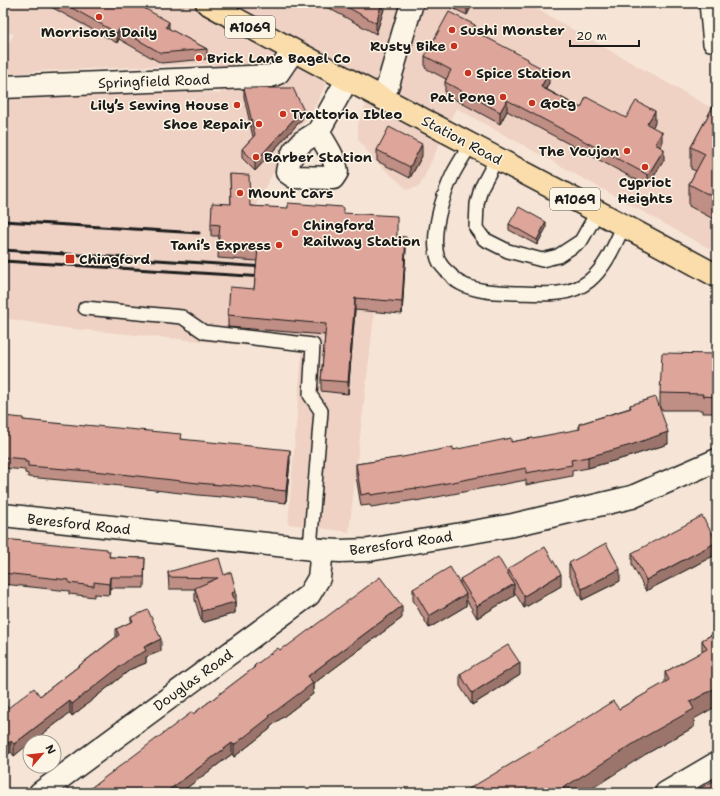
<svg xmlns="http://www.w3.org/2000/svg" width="720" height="796" font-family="'Shantell Sans',sans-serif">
<rect width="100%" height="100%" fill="#f6e5d6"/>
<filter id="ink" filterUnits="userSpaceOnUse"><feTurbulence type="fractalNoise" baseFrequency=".025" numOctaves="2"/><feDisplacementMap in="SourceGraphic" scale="8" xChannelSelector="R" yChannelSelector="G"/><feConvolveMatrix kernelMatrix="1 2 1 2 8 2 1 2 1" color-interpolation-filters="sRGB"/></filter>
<g filter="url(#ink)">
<!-- built -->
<path fill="#efd2c4" d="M3,3h523l191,108v142l-261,-145 -36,78 -12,4 -34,-30 -16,-21v-16l8,-18 -38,-25 -18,36 -14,14 -44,82 126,34 28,2 -4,66 -29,-2 1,5 -25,215 -61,-8 14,-173 -238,-23 -61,-10v-221l183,-7 34,4 -1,-28 -17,-2 -163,7 -35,4 1,-25 9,-16 -11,-2z"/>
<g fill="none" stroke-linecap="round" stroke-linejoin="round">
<!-- service casing -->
<g stroke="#1c1c1c" stroke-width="16">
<g id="service">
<path d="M706,3l4,41"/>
<path d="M470,145c-5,9 -12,19 -17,29 -10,21 -23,61 -15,85 2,6 8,12 13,16 2,3 5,6 9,8 18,10 39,9 59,10 24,1 50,4 70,-12 17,-14 26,-37 35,-56"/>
<path d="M497,158l-16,30 -4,16 -1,24 8,11 24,12 34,9 16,-4 23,-15 17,-30"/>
<path d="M85,308l97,9 22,15 109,13 -3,50 11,16 -11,137"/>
</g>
</g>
<!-- minor casing -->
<g stroke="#1c1c1c" stroke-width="25">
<g id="minor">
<path d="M3,87l268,-11 7,-3 15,-22"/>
<path d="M382,98l6,-13 24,-82"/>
<path d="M318,132c8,13 17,26 19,40l-4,6 -39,-1 -7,-5 2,-10 5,-11 8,-9 16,-10 29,-52"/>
<path d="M3,515l319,35 18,1 29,-1 144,-25 119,-28 85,-37"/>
<path d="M40,793l269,-198 10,-17 3,-28"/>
<path d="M666,793l51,-30"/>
</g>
</g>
<!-- primary casing -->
<g stroke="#1c1c1c" stroke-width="25">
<path id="primary" d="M207,3c168,94 341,180 510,273"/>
</g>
<!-- service -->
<use href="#service" stroke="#fcf5e5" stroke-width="13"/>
<!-- minor -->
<use href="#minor" stroke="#fcf5e5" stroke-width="22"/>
<!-- primary -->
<use href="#primary" stroke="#faddab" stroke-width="22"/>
<!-- rail -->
<g stroke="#1c1c1c" stroke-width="3">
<path d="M3,221l196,12"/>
<path d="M3,250l263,17"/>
<path d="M3,261l263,16"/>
</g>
</g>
<!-- wall -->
<g fill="#bf8e84" stroke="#1c1c1c">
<path d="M44,3h81l44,26 38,20v10l-46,4 -42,-24 -2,4z"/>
<path d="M319,3h67l-10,31z"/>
<path d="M446,3h27l-6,12 -21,-10z"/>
<path d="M475,32l53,29 21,22 -3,6 35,19 45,10 29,5 -3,4 10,17 -2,3 4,13 -16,26 -141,-75 -7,13 -55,-30v-12l1,-3 -21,-11v-12z"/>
<path d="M244,88l59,30 -48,53 -13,-13v-9l11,-12 -9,-40z"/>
<path d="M717,99v122l-28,-15v-22l7,-13 -5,-2v-22z"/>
<path d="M377,150l45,6 -12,22 -33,-17z"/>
<path d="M230,174l20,32 93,7 54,23 9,12 -4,66 -47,-4 -7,84 -27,-3v-11l4,-45 -97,-8v-12l26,-26 3,-28 -39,-3 1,-22h-8v-12l20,-20z"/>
<path d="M509,224l37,4 -9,17 -28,-15z"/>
<path d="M717,354v59h-15v-3h-42l8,34 -37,12 -43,12 -16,3v5l-46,9v-5l-110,21v-1l-45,7 -1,-2 -9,1 -5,-30v-12l155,-22 68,-12v-6l51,-16v-3l30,4v-16z"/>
<path d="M3,416l20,4 158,19 109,22 -4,42 -64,-7 -1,1 -23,-2 -95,-11 -75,-7v-3l-3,-1v-3l-22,-2z"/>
<path d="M3,539l104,12 3,6 35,1 -1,30h-34l-1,7 -15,-1v3l-25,-3v-3l-66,-7z"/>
<path d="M632,553l85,1 -71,37 -14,-26z"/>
<path d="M569,563l51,18 -38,19 -13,-26z"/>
<path d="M508,569l53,17 -37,22 -10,-17v5l-37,22 -11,-19v7l-37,22 -16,-28v-11l47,-4v-6l48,-5z"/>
<path d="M168,572l56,3 12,28h-1v10l-33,10 -7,-23v-11h-26z"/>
<path d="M131,617l30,34 -15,6v6l-15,6 -59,47 -2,-3 -38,29h-2l-16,14 -3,-4 -2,2 -3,-3 -3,3 5,-46 32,-12 76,-59v-8l15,-7z"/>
<path d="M402,618l-89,66v10l-43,33v2l-36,28 -2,-3 -52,39h-96l109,-79 61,-46v-2l26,-16 6,-3z"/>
<path d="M717,632l-23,87v8l-48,27 -27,-45 46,-26v-11l37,-20v-12z"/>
<path d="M460,674l60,1 -48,30 -12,-19z"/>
</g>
<!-- shaded-wall -->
<g fill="#9b746c" stroke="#1c1c1c">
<path d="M382,3h4l-10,31v-11z"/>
<path d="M467,3h6l-6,12z"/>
<path d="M169,22v10l-3,-5z"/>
<path d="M475,25v12l-3,-7z"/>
<path d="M119,29v10l-2,4v-10z"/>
<path d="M549,72v11l-8,15v-11z"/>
<path d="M507,100v11l-7,13v-12z"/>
<path d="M303,109v9l-48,53v-9z"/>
<path d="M655,111v12l-8,13v-12z"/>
<path d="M662,132v12l-7,11v-11z"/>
<path d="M422,144v12l-12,22v-11z"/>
<path d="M664,149v11l-16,26v-11z"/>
<path d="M546,222v6l-9,17v-5z"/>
<path d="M406,237v11l-4,66v-12z"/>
<path d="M355,298v12l-7,84v-12z"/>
<path d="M668,432v12l-37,12 -43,12v-11z"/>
<path d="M290,450v11l-4,42v-12z"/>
<path d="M717,542v12l-71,37v-11z"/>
<path d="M620,569v12l-38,19v-11z"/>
<path d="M561,574v12l-37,22v-12z"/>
<path d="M110,577v11l-1,7v-11z"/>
<path d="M514,584v12l-37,22v-12z"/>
<path d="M236,591v12h-1v10l-33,10v-12l30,-18z"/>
<path d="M466,594v12l-37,22v-12z"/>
<path d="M402,606v12l-89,66v10l-43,33v2l-36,28v-12l74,-69z"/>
<path d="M161,639v12l-15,6v6l-15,6 -59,47v-12l72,-57z"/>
<path d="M520,663v12l-48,30v-12z"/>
<path d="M717,687v19l-23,13v8l-48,27 -61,39h-30l135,-91z"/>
<path d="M70,701v12l-38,29h-2v1l-16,13v-12z"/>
<path d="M6,740v11l-3,3v-11z"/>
<path d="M11,741v11l-2,2v-11z"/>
<path d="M232,743v11l-52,39h-15z"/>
</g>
<!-- building -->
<g fill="#dea59a" stroke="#1c1c1c">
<path d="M63,3h62l6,3 2,-3h2l34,19 -3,5 41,22 -46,4 -42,-24 -2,4z"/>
<path d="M340,3h42l-6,20z"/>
<path d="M449,12l26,13 -3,5 56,29v2l21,11 -8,15 40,21 5,-11 40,21 10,-17 19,10 -8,13 15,8 -7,12 9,5 -16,26 -141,-75 -7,12 -55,-30 6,-12 -26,-14z"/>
<path d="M244,88h49l10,21 -48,53 -13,-13 13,-14z"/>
<path d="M717,99v100l-28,-15 16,-30 -14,-7z"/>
<path d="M389,127l33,17 -12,23 -33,-17z"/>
<path d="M230,174l19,1 1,31 38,2v-5l55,4v6l54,3v20l9,1 -4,65 -47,-4 -7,84 -27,-2 5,-56 -98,-9 2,-28 24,2 4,-40 -40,-2 2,-22 -9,-1 1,-21 19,1z"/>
<path d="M519,207l27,15 -9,18 -28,-16z"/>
<path d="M662,353l55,1v43l-15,-1 1,-2 -43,-1z"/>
<path d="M656,397l12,35 -37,13 -43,12 -17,3 1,5 -46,8v-5l-110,21v-1l-45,7 -1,-2 -9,2 -5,-31 47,-7 50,-10v3l58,-12v4l69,-13 -1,-5 52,-16 -1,-3z"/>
<path d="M3,416l20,2v2l62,6v-1l96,9 -1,5 110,11 -4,41 -64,-7 -1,1 -23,-2 -95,-11 -75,-6v-4h-3v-3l-22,-2z"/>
<path d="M702,516l15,26 -71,38 -14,-27z"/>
<path d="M3,539l104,10v2h3l-1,6 36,1 -1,19h-34l-1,7 -15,-2v4l-25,-3v-3l-66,-7z"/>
<path d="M606,543l14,26 -38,20 -13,-26z"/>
<path d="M545,547l16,27 -37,22 -16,-27z"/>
<path d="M498,557l16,27 -37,22 -17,-27z"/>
<path d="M219,558l5,17 7,-3 5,19 -4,2 3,9 -33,9 -7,-23 23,-10 -49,-1 -1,-5z"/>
<path d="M450,567l16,27 -37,22 -16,-27z"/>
<path d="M380,577l22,29 -94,70 5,7 -44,33 1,1 -36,28 -2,-2 -67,50h-81l108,-81 1,2 62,-47 -1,-1 24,-18 2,2 5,-4 1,1z"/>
<path d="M148,610l13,29 -17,8 2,4 -15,7 -59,46 -2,-3 -56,43 -3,-3 -2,2 -3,-3 -3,3v-40l1,-1 4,6 26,-20 6,8 79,-61 -3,-6 17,-8 -2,-4z"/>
<path d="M717,632v55l-27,15 4,7 -48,27 -91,57h-93l79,-47 72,-45 6,8 50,-29 -4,-8 42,-23 -5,-9z"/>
<path d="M508,645l12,18 -48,30 -12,-19z"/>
<path d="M717,779v14h-25z"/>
</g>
</g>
<!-- markers -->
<g fill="#c8321e" stroke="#fcf5e5" stroke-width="1.5">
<circle cx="99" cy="17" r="4"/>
<circle cx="452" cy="30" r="4"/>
<circle cx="454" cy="46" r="4"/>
<circle cx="199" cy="58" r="4"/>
<circle cx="468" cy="73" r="4"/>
<circle cx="503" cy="97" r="4"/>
<circle cx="532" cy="103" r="4"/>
<circle cx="237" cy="105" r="4"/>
<circle cx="283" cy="114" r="4"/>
<circle cx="259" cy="124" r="4"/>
<circle cx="627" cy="151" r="4"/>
<circle cx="256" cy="157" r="4"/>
<circle cx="645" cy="167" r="4"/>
<circle cx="240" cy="193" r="4"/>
<circle cx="295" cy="233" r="4"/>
<circle cx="279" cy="245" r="4"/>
<rect x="65" y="254" width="10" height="10" rx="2"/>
</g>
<g text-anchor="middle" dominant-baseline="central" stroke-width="3" stroke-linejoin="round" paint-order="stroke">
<!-- shield labels -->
<g fill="#fcf5e5" stroke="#5f5d58" stroke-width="1">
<rect x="225" y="16" width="50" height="22" rx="3"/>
<rect x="550" y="188" width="50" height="22" rx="3"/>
</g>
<g font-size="13" font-weight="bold" fill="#1c1c1c">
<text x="250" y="27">A1069</text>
<text x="575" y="199">A1069</text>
</g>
<!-- poi labels -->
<g font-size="14" font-weight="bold" fill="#1c1c1c" stroke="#fcf5e5" text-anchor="start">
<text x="460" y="30">Sushi Monster</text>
<text x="99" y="32" text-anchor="middle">Morrisons Daily</text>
<text x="446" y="46" text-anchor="end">Rusty Bike</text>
<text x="207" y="58">Brick Lane Bagel Co</text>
<text x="476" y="73">Spice Station</text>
<text x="495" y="97" text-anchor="end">Pat Pong</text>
<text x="540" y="103">Gotg</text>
<text x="229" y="105" text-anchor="end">Lily’s Sewing House</text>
<text x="291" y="114">Trattoria Ibleo</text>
<text x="251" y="124" text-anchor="end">Shoe Repair</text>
<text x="619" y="151" text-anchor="end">The Voujon</text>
<text x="264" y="157">Barber Station</text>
<text x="645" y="182" text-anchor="middle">Cypriot<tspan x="645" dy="16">Heights</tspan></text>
<text x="248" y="193">Mount Cars</text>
<text x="303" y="225">Chingford<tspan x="303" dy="16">Railway Station</tspan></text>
<text x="271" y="245" text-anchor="end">Tani’s Express</text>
<text x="79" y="259">Chingford</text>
</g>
<!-- street labels -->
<g font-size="14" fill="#1c1c1c" stroke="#fcf5e5">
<text transform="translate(154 81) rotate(-2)">Springfield Road</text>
<text transform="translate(462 140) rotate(28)">Station Road</text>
<text transform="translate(79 524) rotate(6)">Beresford Road</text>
<text transform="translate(401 543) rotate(-8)">Beresford Road</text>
<text transform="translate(193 680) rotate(-36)">Douglas Road</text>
</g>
</g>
<!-- margin -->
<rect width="720" height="796" fill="none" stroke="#fcf5e5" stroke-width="16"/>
<rect x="8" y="8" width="704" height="780" fill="none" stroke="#1c1c1c" stroke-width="1.5" filter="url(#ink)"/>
<!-- north arrow -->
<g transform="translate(42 754) rotate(62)"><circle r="19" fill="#fcf5e5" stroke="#a29e95"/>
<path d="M0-3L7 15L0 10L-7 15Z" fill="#c8321e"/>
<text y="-6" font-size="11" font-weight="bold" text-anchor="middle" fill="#1c1c1c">N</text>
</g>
<!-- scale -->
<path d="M570 40v6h69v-6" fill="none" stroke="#1c1c1c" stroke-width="2"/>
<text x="576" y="40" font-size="12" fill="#1c1c1c" stroke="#fcf5e5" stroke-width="3" paint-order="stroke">20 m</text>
</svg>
